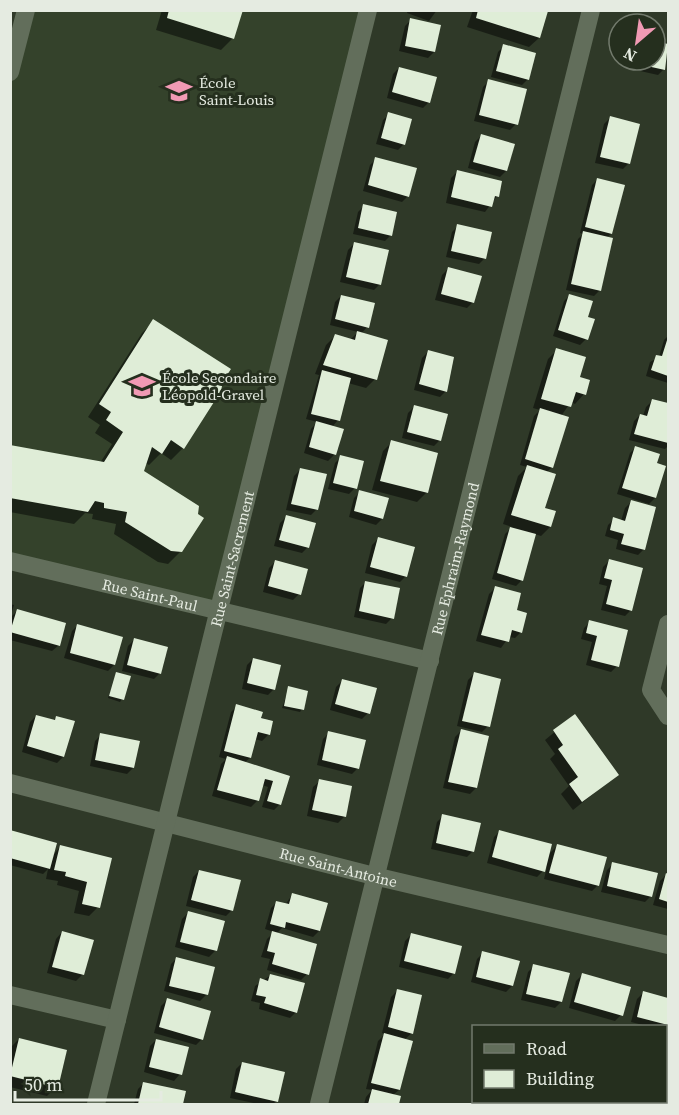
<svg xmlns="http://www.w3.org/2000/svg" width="679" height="1115" font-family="'Source Serif 4',serif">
<rect width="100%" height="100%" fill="#2f3928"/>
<!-- built -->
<path fill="#34422b" d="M19,11h348l-150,600 -206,-50 -1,-504z"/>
<!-- shadow -->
<g fill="#0007">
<path d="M162,10h79l-8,28 -12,12 -65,-20z"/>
<path d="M408,10h29l-8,11 -22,-8z"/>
<path d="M473,10h69l4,2 -7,26 -10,9 -62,-20z"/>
<path d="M411,20l23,32 -6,6 -29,-7 6,-25z"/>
<path d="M655,42l13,3 -4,24 -6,6 -36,-8 1,-7h32z"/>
<path d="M504,46l24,33 -6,6 -31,-8 7,-25z"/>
<path d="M399,68l30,34 -6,6 -36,-10 6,-24z"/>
<path d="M489,81l27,43 -6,6 -36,-9 9,-34z"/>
<path d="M389,114l15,30 -6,6 -22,-6 7,-24z"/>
<path d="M610,118l19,45 -6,6 -28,-6 9,-39z"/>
<path d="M481,136l25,35 -6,6 -32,-9 7,-26z"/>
<path d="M376,159l32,37 -6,6 -39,-11 7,-26z"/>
<path d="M457,172l40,24 -12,16 -39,-9 5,-25z"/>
<path d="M598,179l13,55 -5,4 -6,52 -6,6 -28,-6 12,-51 5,-5 -3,-1 12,-48z"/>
<path d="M364,206l27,29 -6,6 -32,-7 5,-22z"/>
<path d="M458,226l27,32 -6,6 -33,-7 6,-25z"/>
<path d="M354,244l26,40 -6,6 -34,-8 8,-32z"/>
<path d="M448,269l25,33 -6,6 -32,-8 7,-25z"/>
<path d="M570,295l17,23 6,2 -7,19 -6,6 -27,-9 11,-35z"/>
<path d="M341,296l26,31 -6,7 14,45 -9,9 -18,-5 -10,37 -6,7 10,3 -8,25 -6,6 -24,-8 7,-24 6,-7 -11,-3 13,-44 -4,-1 11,-29 9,-9 15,4 8,-8 -28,-7 5,-23z"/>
<path d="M154,321l29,127 -12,12 -10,-7 -12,12 -4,-2 -3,9 38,80 -12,12 -10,-2 -44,-28 2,-10 -24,-5 1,-5 -8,-1 -11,11 -64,-12v-65l90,16 12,-19 -17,-11 5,-8 -12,-8 54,-84z"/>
<path d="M668,336v47l-22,-7 4,-14 9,-5 5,-17z"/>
<path d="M557,350l21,28 6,16 -9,10 -4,-2 -10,14 -9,51 -6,6 -3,36 7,18 -9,9 -6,-2 -13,46 -6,6 -24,-7 13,-45 7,-7 -9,-3 15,-48 9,-9 -7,-2 14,-49 6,-6 -7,-2 15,-49z"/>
<path d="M428,352l18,39 -6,6 -26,-7 8,-32z"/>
<path d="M652,401l16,4v41l-3,3 -36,-9 5,-19 6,-6 3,1 3,-9z"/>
<path d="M414,407l26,33 -6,6 -32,-8 6,-25z"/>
<path d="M392,442l45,12 -11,39 -9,9 -45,-12 11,-39z"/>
<path d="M636,447l19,17v34l-6,6 -32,-10 13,-41z"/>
<path d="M341,457l14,31 -6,6 -21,-5 7,-26z"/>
<path d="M300,470l17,39 -6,6 -25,-5 8,-34z"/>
<path d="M360,492l22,27 -6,6 -27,-8 5,-19z"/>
<path d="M631,502l13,47 -6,6 -22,-6 2,-9 -13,-4 3,-11 6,-6 7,2 4,-13z"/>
<path d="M286,517l22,30 -6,6 -28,-7 6,-23z"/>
<path d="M378,539l28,37 -6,6 -35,-9 7,-28z"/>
<path d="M609,561l22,49 -6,6 -24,-6 6,-24 -8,-2 4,-17z"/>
<path d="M275,562l24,32 -6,6 -30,-8 6,-24z"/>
<path d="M366,582l26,36 -6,6 -32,-7 6,-29z"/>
<path d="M495,588l20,23 6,21 -6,6 -6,-1 -8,11 -25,-7 13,-47z"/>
<path d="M10,604l4,1 -4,13z"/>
<path d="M17,611l42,34 -7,6 -42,-11v-22z"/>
<path d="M590,622l27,44 -6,6 -25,-7 6,-23 -11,-3 3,-11z"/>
<path d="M78,625l36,40 -6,6 -44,-13 8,-27z"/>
<path d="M134,640l26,33 -6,6 -32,-8 6,-25z"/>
<path d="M253,659l21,30 -6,6 -26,-6 5,-24z"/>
<path d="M117,673l5,26 -2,3 -12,-4z"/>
<path d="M474,674l14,52 -6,6 -25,-6 11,-46z"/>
<path d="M342,681l26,32 -6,6 -32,-9 6,-23z"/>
<path d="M289,688l13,21 -2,3 -18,-4z"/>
<path d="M237,706l34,16 -3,13 -6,6 -7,-2 -5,19 -6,5 44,14 -8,27 -6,6 -12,-3 6,-20 -6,-2 -5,16 -6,6 -39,-11 9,-32 5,-5 -7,-2 12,-45z"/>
<path d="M36,716l17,5 4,-4 6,40 -6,6 -35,-11 8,-30z"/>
<path d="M574,716l43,59 -44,35 -12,-16 8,-8 -19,-27 5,-5 -10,-14z"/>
<path d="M461,731l15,57 -6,6 -27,-6 12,-51z"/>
<path d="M329,733l29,35 -6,6 -35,-9 6,-26z"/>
<path d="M101,735l32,33 -6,6 -37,-8 5,-25z"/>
<path d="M320,781l24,36 -6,6 -31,-7 6,-29z"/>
<path d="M443,816l30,35 -6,6 -36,-8 6,-27z"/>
<path d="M500,831l48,24 9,-9 41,39 -6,6 -48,-12 3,-12 -10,10 -50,-14 7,-26z"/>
<path d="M10,832l43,23 7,-8 50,12 -12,48 -9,9 -15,-3 5,-22 -22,-6 1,-4 -12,-2 2,-10 -5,5 -33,-9z"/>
<path d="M613,864l38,32 -6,6 -44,-10 6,-22z"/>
<path d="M199,871l33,39 -6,6 -40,-10 7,-29z"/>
<path d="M666,875l2,1v33l-15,-4 7,-24z"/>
<path d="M292,895l34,9 -7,27 -6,6 -31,-9 -6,6 31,40 -6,6 -34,-10 3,-11 -9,-2 6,-18 7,-7 -9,-3 6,-21 6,-6 8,3z"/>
<path d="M188,913l27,38 -6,6 -34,-10 7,-28z"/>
<path d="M62,932l20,43 -6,6 -29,-8 9,-34z"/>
<path d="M411,935l43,38 -6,6 -49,-12 6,-26z"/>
<path d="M483,953l29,33 -6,6 -35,-10 6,-23z"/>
<path d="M177,958l29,37 -6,6 -36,-10 7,-27z"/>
<path d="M534,966l27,36 -6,6 -34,-8 7,-28z"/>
<path d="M271,975l25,37 -6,6 -31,-9 1,-6 -9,-2 4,-15z"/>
<path d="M582,975l39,40 -6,6 -46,-13 7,-27z"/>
<path d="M397,991l15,42 -8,7 -5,50 -6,5 6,2 -1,7h-34l2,-7 6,-7 -6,-1 12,-48 7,-7 -3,-1 9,-36z"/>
<path d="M643,993l25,6 -1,33 -1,-6h-19l-16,-4 6,-23z"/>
<path d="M167,1000l35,39 -6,6 -42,-12 7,-27z"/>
<path d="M19,1039l37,48 -9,9 -37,-9v-39z"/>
<path d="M156,1040l24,34 -6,7 -30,-9 6,-26z"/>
<path d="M242,1063l35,38 -4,3h-15l-28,-6 6,-29z"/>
<path d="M144,1083l40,10 -3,11h-47l4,-15z"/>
<path d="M514,1102h39l2,2h-44z"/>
<path d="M563,1102h53l-1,2h-52z"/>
<path d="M629,1102l5,1 31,-1 -1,2h-38z"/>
</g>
<!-- building -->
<g fill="#dfedd7">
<path d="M169,10h74l-9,29 -67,-21z"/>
<path d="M478,10h69l1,1 -8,27 -64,-20z"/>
<path d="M410,18l31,7 -6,27 -30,-6z"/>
<path d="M655,41l13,3 -3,26 -41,-9 31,-1z"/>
<path d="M503,44l33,9 -7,27 -33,-9z"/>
<path d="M399,67l38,10 -7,26 -38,-11z"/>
<path d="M488,79l39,10 -9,36 -39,-10z"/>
<path d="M388,112l24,7 -7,26 -24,-7z"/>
<path d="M610,116l30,8 -10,40 -30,-7z"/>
<path d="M481,134l34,10 -8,27 -34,-9z"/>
<path d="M375,157l42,11 -8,29 -41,-12z"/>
<path d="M457,170l45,11 -3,16 -4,-1 -3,11 -41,-10z"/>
<path d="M597,178l28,7 -13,49 -27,-7z"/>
<path d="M363,204l34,8 -5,24 -34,-8z"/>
<path d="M457,224l35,8 -6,27 -35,-8z"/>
<path d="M583,231l30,7 -12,53 -30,-7z"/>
<path d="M354,242l35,8 -8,35 -35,-8z"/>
<path d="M448,267l34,9 -8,27 -33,-9z"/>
<path d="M569,294l24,7 -5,16 7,2 -7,21 -30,-10z"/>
<path d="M341,295l34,8 -6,25 -34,-9z"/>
<path d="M153,319l78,50 -8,12 -2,10 -37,58 -13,-9 -9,14 -10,-7 -8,24 55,35 -1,8 6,4 -22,34 -11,-1 -46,-29 2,-10 -23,-4v-5l-9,-2 -7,11 -78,-14v-53l94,17 19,-30 -17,-12 5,-8 -12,-8z"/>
<path d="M357,331l31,9 -11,40 -54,-15 12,-31 20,6z"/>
<path d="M668,337v39l-17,-6 5,-15 6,1z"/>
<path d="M556,348l30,9 -6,20 10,3 -4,15 -10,-3 -5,15 -30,-8z"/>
<path d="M428,350l26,7 -7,35 -28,-8z"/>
<path d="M322,370l29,8 -11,43 -29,-7z"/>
<path d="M652,399l16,4v40l-34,-9 6,-20 7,2z"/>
<path d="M414,405l34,9 -7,27 -34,-9z"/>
<path d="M540,408l29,9 -16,51 -28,-9z"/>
<path d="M316,421l28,8 -8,26 -27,-8z"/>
<path d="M391,440l47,13 -10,40 -48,-12z"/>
<path d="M635,446l25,8 -3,9 9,3 -10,32 -34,-10z"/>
<path d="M340,455l24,6 -7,28 -24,-6z"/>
<path d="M527,465l29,9 -11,34 11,3 -5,16 -40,-12z"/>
<path d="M300,468l27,6 -9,36 -27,-6z"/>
<path d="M359,490l30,8 -6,21 -29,-8z"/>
<path d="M631,500l25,7 -11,43 -24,-6 3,-10 -14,-4 3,-13 12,4z"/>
<path d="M286,515l30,8 -7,25 -30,-8z"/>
<path d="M510,527l26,7 -13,47 -26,-8z"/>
<path d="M378,537l37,10 -8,30 -37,-10z"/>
<path d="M609,559l34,9 -11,43 -26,-7 6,-24 -8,-2z"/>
<path d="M275,560l33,9 -7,26 -33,-9z"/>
<path d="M365,581l35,7 -6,31 -35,-8z"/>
<path d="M495,586l26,7 -4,17 10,3 -5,20 -10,-3 -3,12 -28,-7z"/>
<path d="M17,609l49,14 -6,23 -50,-14z"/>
<path d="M589,620l39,10 -9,37 -28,-7 6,-24 -11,-3z"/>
<path d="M77,624l46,13 -8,28 -45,-12z"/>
<path d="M134,638l34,9 -7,27 -34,-9z"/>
<path d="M253,658l28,7 -6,25 -28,-7z"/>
<path d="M116,672l15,4 -7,24 -15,-4z"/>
<path d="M474,672l27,7 -11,48 -28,-6z"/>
<path d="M342,679l35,9 -7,26 -35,-10z"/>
<path d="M288,686l20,5 -4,19 -20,-4z"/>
<path d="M236,704l27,8 -2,6 12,3 -3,14 -12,-3 -7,26 -27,-7z"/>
<path d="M575,714l44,61 -37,27 -13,-18 9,-7 -20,-28 5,-4 -10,-15z"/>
<path d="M36,715l19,5 1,-4 19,5 -11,36 -37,-11z"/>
<path d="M461,729l28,7 -12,52 -29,-6z"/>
<path d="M328,731l38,9 -7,29 -37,-9z"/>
<path d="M100,733l40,8 -6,27 -39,-8z"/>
<path d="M227,756l63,20 -9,29 -14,-4 6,-20 -8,-2 -6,22 -42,-11z"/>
<path d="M319,779l33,7 -6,31 -34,-7z"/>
<path d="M442,814l39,9 -7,29 -38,-9z"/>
<path d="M10,830l47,13 -7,26 -40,-11z"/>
<path d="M499,830l53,14 -7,28 -53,-15z"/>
<path d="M557,844l50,13 -8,29 -50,-13z"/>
<path d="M60,845l52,13 -12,50 -18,-4 5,-22 -22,-6 1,-4 -12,-2z"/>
<path d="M612,862l46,11 -6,24 -45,-11z"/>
<path d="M199,870l42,10 -8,31 -42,-11z"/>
<path d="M666,873l2,1v28l-9,-3z"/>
<path d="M292,893l36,10 -8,28 -34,-9 -1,6 -15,-4 6,-23 13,3z"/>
<path d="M188,911l37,10 -8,30 -37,-9z"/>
<path d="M62,931l32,9 -10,35 -32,-8z"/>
<path d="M272,931l45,13 -8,31 -37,-11 3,-11 -8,-2z"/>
<path d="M411,933l51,13 -7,28 -51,-13z"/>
<path d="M482,951l38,10 -7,25 -37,-9z"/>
<path d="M176,957l39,10 -7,28 -39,-9z"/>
<path d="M533,964l37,9 -8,29 -36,-8z"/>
<path d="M582,973l49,14 -8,29 -49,-14z"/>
<path d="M270,974l35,9 -8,30 -33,-10 2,-6 -10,-2 4,-17 8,3z"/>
<path d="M397,989l25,6 -9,39 -25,-7z"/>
<path d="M643,991l25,7v27l-31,-8z"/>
<path d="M167,998l44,13 -8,29 -44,-13z"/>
<path d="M384,1033l29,8 -13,49 -29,-7z"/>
<path d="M19,1038l48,12 -9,38 -48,-12z"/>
<path d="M156,1039l33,8 -7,28 -33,-8z"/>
<path d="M242,1062l43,10 -7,30 -43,-10z"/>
<path d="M143,1082l43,9 -3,13h-45z"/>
<path d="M372,1089l29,7 -2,8h-31z"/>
<path d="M513,1102h42l1,2h-42z"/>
<path d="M567,1102h50v2h-51z"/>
<path d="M628,1102l10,1 28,-1 -1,2h-38z"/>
</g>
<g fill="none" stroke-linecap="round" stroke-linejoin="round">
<!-- minor -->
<g stroke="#626e5b" stroke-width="18">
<path d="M10,72l16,-62"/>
<path id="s1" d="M10,561l420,100"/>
<path d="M668,624l-17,66 17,26"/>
<path id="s2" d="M10,783l364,93 294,69"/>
<path d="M10,995l107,25"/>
<path id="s3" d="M96,1104l272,-1094"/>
<path id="s4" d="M319,1104l272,-1094"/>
</g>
</g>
<!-- icons -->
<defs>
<g id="school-bare" transform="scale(2.07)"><path d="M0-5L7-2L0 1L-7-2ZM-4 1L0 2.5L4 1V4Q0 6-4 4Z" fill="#f19ab4" stroke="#252f1e" stroke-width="2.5" paint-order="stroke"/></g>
</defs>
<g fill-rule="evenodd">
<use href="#school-bare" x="179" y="91"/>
<use href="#school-bare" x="142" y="386"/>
</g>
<g text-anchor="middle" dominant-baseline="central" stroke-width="6" stroke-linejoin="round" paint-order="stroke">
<!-- poi labels -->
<g font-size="15" fill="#e5ebe1" stroke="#252f1e" text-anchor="start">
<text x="199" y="82">École<tspan x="199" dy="17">Saint-Louis</tspan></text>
<text x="162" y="377">École Secondaire<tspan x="162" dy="17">Léopold-Gravel</tspan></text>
</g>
<!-- street labels -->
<g font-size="15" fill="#e5ebe1" stroke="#252f1e">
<text stroke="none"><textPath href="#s3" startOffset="562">Rue Saint-Sacrement</textPath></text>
<text stroke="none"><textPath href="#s4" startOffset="562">Rue Ephraim-Raymond</textPath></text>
<text stroke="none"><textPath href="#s1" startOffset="144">Rue Saint-Paul</textPath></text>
<text stroke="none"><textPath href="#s2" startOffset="339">Rue Saint-Antoine</textPath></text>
</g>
</g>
<!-- border -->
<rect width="679" height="1115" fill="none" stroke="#e5ebe1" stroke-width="24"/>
<!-- legend -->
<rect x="472" y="1025" width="195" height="78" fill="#252f1e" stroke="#727a6c" stroke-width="1.5"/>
<rect x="484" y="1044" width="30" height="9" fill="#626e5b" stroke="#727a6c" stroke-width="1.5"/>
<text x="526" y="1055" font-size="18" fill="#e5ebe1">Road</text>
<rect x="484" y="1070" width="30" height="18" fill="#dfedd7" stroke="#727a6c" stroke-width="1.5"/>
<text x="526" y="1085" font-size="18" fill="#e5ebe1">Building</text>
<!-- north arrow -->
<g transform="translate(637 42) rotate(209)"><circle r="28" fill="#252f1e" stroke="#727a6c" stroke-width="1.5"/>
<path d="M0-4.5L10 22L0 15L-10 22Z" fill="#f19ab4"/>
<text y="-9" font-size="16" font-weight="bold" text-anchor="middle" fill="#e5ebe1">N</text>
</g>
<!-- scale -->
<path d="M15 1091v9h146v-9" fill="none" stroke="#e5ebe1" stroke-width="3"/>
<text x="24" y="1091" font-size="18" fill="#e5ebe1" stroke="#252f1e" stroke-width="4.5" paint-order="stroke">50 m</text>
</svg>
